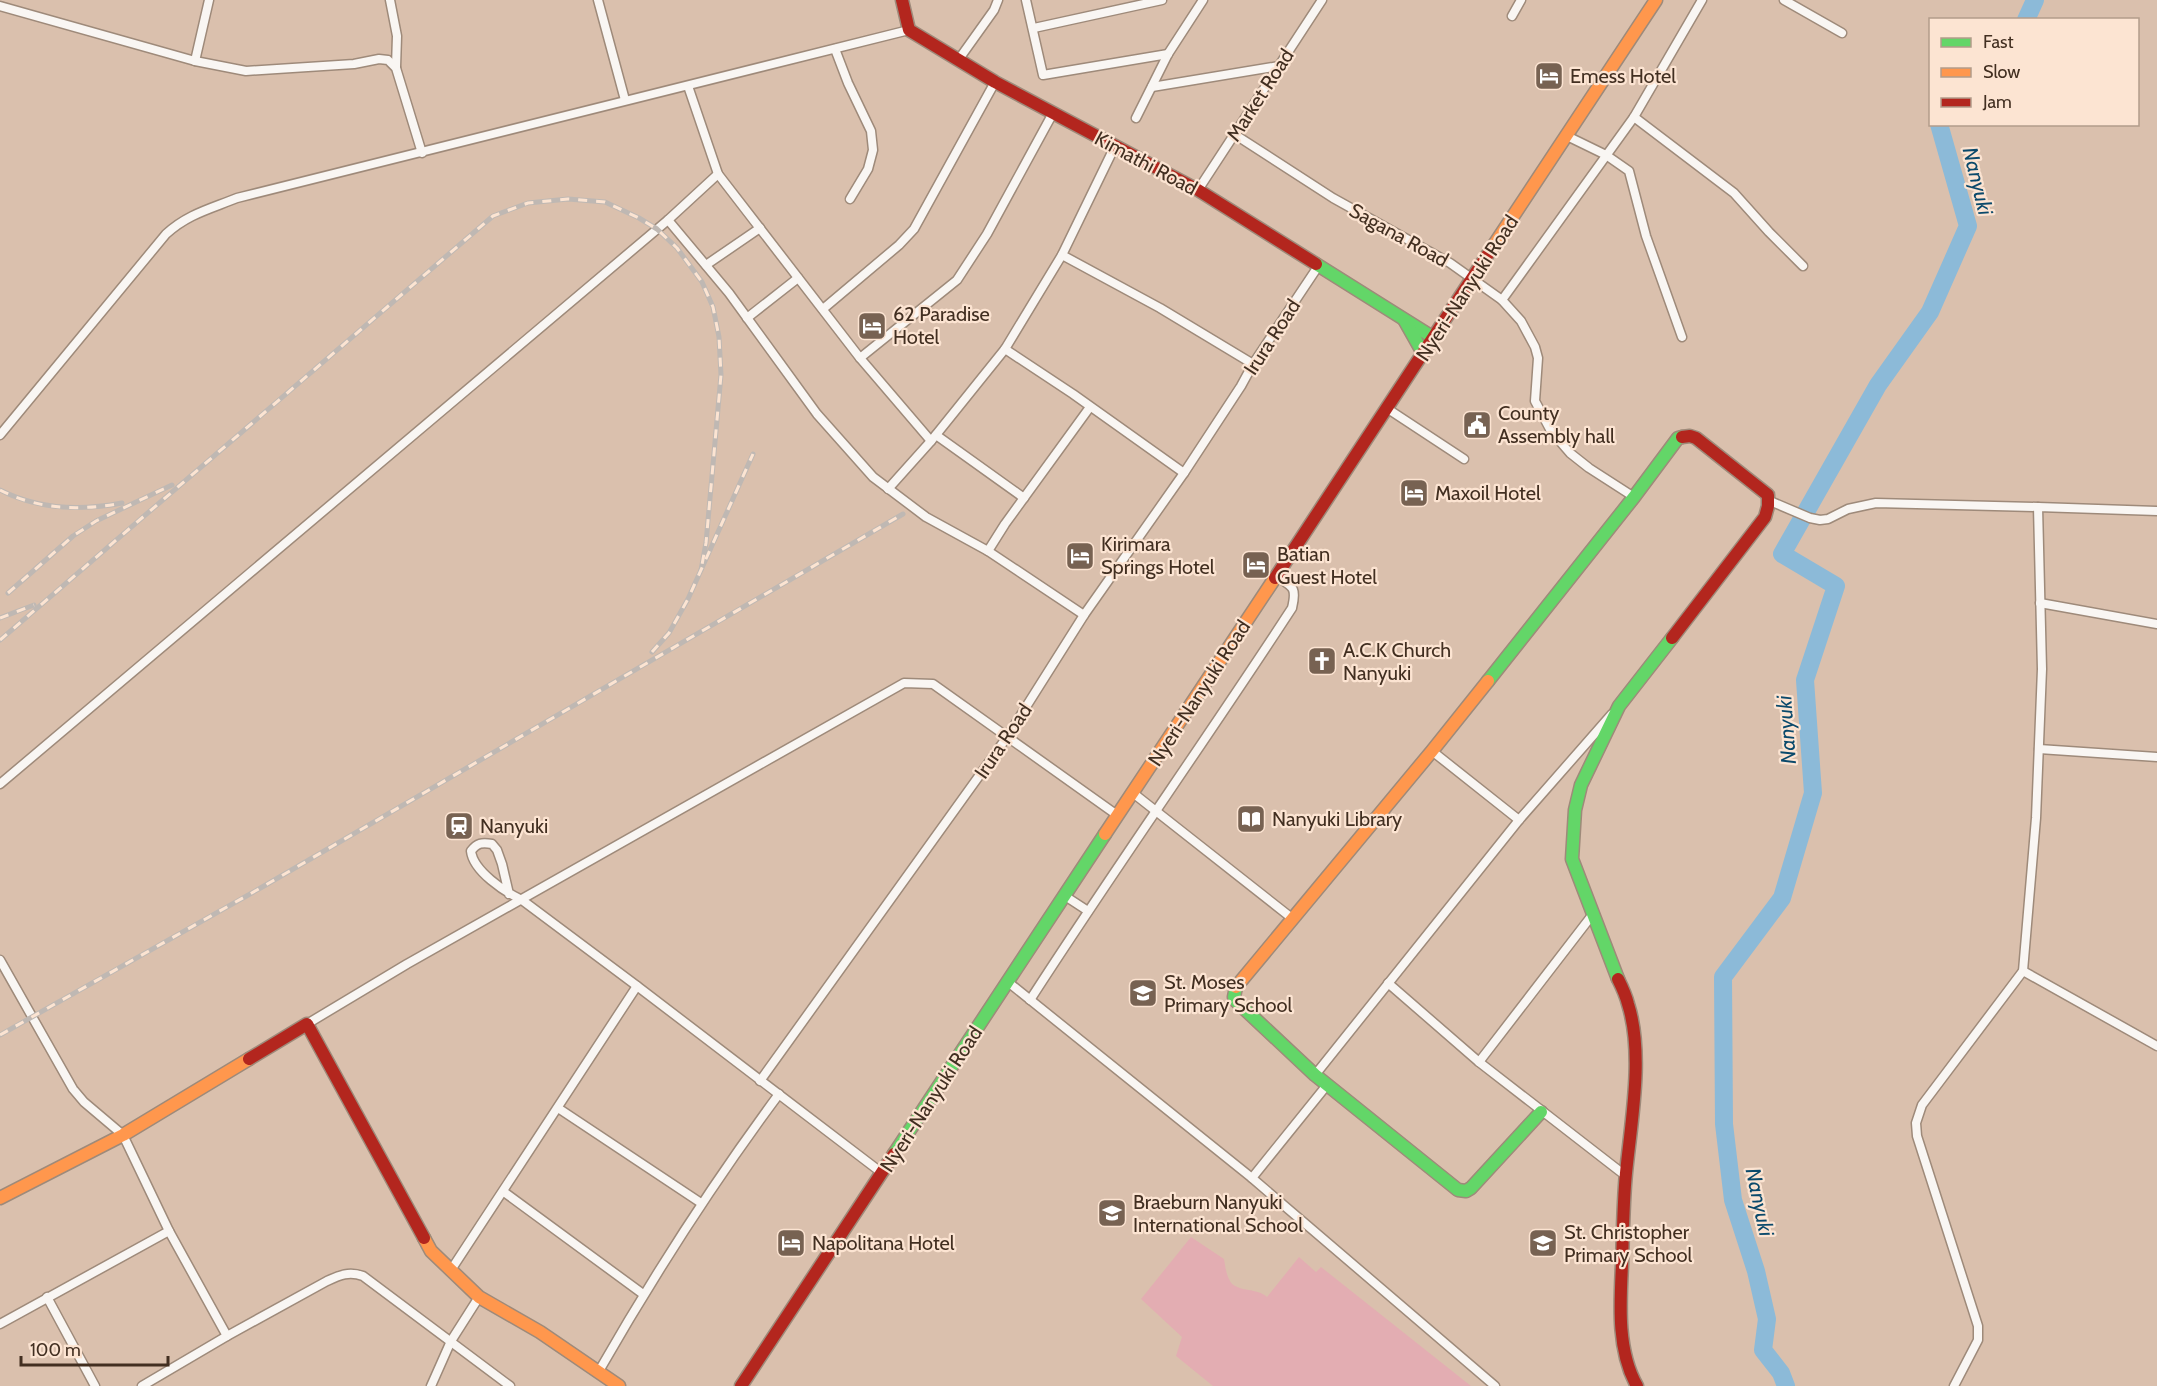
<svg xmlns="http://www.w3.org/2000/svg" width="2157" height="1386" font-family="Cabin,sans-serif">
<rect width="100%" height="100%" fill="#dac0ad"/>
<!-- green -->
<path fill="#e3adb2" d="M1191,1237l33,22c1,6 2,14 5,20 5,14 28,8 38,18l32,-40 17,15 5,-5 150,119h-258l-37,-30 6,-19 -41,-38z"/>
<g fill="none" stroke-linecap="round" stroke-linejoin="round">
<!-- river -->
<g stroke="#8cbad8" stroke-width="18">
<path d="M2026,20l9,-20"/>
<path d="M1786,1386l-5,-13 -18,-23 4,-31 -11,-48 -23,-71 -9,-76 -1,-147 59,-79 31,-105 -8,-113 31,-94 -54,-32 96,-169 52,-73 38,-86 -29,-102"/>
</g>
<!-- street casing -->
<g stroke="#9e8a7a" stroke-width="11">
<g id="street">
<path d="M390,0l7,36 -1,31"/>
<path d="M598,0l27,100"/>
<path d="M1026,0l17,75 125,-21"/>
<path d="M1784,0l58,33"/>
<path d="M0,6l195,55 51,10 108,-7 25,-5 9,1 8,8 26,85"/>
<path d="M1512,16l9,-16"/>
<path d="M1034,28l128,-28"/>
<path d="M835,49l13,34 23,48 2,19 -5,19 -18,30"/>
<path d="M959,59l35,-49 4,-10"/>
<path d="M195,61l14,-61"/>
<path d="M688,86l30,88 142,184 71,83"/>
<path d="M1152,87l127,-21"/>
<path d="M1634,117l100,76 35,39 34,34"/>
<path d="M1136,118l32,-64 35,-54"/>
<path d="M1234,134l99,64 117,65 52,37 19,21 14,26 3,11 -3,43 16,30 19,22 19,15 45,29"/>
<path d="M1567,136l39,19 23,16 17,65 36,101"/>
<path d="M1198,190l124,-190"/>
<path d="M668,220l61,73 88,121 56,63 53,40 62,34"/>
<path d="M1062,255l98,53 93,56"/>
<path d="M706,265l54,-37"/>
<path d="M1502,300l132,-183 68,-117"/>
<path d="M823,309l76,-64 15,-16 81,-147"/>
<path d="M747,318l51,-40"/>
<path d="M1005,349l68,45 111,79"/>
<path d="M860,358l97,-78 30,-46 66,-121"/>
<path d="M1388,409l76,50"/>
<path d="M0,435l166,-201c22,-20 44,-25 71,-36l672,-168"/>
<path d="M936,435l88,63"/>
<path d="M888,489l43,-48 74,-92 57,-94 53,-109"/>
<path d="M1770,501l40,17 10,2 8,-1 20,-10 28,-6 162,4"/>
<path d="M2040,603l117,21"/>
<path d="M1084,615l-96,-64 17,-27 85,-117"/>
<path d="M2039,749l118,8"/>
<path d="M1432,751l87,69"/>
<path d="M0,784l668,-564 50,-46"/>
<path d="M1133,793l160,126"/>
<path d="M509,894l-7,-30 -5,-14 -5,-6c-10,-2 -15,-1 -21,7 2,20 34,41 51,49l115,86 245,187"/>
<path d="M1065,896l23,15"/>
<path d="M0,960l73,129 11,13 39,33 46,96 58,105"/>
<path d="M2023,971l134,75"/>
<path d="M1008,982l244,196 243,208"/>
<path d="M1388,983l91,79 147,114"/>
<path d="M1030,1000c85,-132 176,-260 262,-392 5,-21 1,-21 -16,-32"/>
<path d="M307,1024l100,-60 497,-281 29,1 184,131"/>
<path d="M1479,1062l114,-148"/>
<path d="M1315,1075l204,-255 93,-106"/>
<path d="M760,1081l247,-344 77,-122 100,-142 57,-87 12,-22 66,-99"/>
<path d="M558,1108l143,95"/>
<path d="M1252,1178l75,-93"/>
<path d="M504,1192l139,102"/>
<path d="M451,1270l186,-284"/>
<path d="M47,1297l48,89"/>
<path d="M0,1324l169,-93"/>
<path d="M599,1371c55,-96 114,-188 180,-277"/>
<path d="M142,1386l85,-50 100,-55c13,-6 22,-10 36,-5l147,110"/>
<path d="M431,1386l20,-45 28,-44"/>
<path d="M1954,1386l24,-46v-14l-61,-190 -1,-13 6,-18 101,-134 13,-153 6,-149 -4,-162 119,4"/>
</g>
</g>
<!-- fast casing -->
<g stroke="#9e8a7a" stroke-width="15">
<g id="fast">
<path d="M1316,264l118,74"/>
<path d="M1405,321l18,32"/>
<path d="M1488,681l146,-184 44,-59 4,-1"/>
<path d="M1618,979l-46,-120 3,-49 6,-25 38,-79 53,-68"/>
<path d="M1236,987l-2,10 2,4 79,74 143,115 8,1 5,-3 70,-76"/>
<path d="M894,1154l211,-320"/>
</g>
</g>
<!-- slow casing -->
<g stroke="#9e8a7a" stroke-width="15">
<g id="slow">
<path d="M1492,248l164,-248"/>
<path d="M1105,834l170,-256"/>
<path d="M1236,987l196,-236 56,-70"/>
<path d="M0,1198l123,-63 126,-76"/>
<path d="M424,1238l7,13 48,46 61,35 79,54"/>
</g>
</g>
<!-- jam casing -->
<g stroke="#9e8a7a" stroke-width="15">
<g id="jam">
<path d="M902,0l7,30 86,52 203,108 118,74"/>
<path d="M1275,578l217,-330"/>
<path d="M1672,638l93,-121 3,-11v-11l-72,-57 -6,-2 -8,1"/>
<path d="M1618,979c4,8 8,17 10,25 16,50 3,118 -2,169 -3,31 -3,61 -4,92 -2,39 -5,86 15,121"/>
<path d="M249,1059l58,-35 117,214"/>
<path d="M741,1386l153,-232"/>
</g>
</g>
<!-- street -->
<use href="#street" stroke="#f9f6f3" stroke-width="8"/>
<!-- fast -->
<use href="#fast" stroke="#63d668" stroke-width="12"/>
<!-- slow -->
<use href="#slow" stroke="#ff974d" stroke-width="12"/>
<!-- jam -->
<use href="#jam" stroke="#b3261e" stroke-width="12"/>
<!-- rail casing -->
<g stroke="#bfb8b3" stroke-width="5">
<g id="rail">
<path d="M0,490c39,20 80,21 122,13"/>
<path d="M8,593l65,-57 23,-15 76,-36"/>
<path d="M0,618l34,-13"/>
<path d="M0,640l493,-424 35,-13 40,-4 37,3 34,16 18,11 20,19 25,34 11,25 6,30 2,38 -15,168 -5,27"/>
<path d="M652,652l17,-19 19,-34 65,-145"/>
<path d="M0,1035l264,-149 639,-372"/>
</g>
</g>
<!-- rail -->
<use href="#rail" stroke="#fce4d2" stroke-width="3" stroke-dasharray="9" stroke-linecap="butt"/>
</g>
<!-- icons -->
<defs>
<g id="hotel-square" transform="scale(1.5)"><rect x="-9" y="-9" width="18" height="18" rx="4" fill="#776252" stroke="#fce4d2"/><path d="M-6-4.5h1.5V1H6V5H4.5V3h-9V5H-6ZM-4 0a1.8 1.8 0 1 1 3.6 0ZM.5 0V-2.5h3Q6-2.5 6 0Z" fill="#fff"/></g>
<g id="civic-square" transform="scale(1.5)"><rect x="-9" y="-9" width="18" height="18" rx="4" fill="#776252" stroke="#fce4d2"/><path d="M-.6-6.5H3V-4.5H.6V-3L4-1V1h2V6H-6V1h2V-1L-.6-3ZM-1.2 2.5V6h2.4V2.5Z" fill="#fff"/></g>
<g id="church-square" transform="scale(1.5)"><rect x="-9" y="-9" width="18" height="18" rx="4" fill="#776252" stroke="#fce4d2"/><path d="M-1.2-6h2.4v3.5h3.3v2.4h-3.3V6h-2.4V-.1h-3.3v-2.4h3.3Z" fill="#fff"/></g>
<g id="library-square" transform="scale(1.5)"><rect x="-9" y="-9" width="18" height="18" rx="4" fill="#776252" stroke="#fce4d2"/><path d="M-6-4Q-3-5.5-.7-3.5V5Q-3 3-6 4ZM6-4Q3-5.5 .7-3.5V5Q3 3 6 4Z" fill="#fff"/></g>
<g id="station-square" transform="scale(1.5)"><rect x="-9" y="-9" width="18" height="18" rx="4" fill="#776252" stroke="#fce4d2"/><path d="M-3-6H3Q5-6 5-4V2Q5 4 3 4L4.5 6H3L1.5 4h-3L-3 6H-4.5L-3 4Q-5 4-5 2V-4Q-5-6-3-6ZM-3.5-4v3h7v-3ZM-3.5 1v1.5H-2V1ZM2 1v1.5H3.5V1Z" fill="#fff"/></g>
<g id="school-square" transform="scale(1.5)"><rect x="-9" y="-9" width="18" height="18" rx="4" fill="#776252" stroke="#fce4d2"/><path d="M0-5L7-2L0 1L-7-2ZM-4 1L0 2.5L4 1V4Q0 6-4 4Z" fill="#fff"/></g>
</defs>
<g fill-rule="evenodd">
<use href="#hotel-square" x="1549" y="76"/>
<use href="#hotel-square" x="872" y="326"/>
<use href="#civic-square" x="1477" y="425"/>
<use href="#hotel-square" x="1414" y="493"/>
<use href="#hotel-square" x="1080" y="556"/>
<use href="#hotel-square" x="1256" y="565"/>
<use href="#church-square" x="1322" y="661"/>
<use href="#library-square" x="1251" y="819"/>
<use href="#station-square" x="459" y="826"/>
<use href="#school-square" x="1143" y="993"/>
<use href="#school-square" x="1112" y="1213"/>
<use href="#hotel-square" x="791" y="1243"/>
<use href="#school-square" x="1543" y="1243"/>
</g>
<g text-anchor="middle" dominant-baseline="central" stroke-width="4.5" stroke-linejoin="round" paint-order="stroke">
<!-- poi labels -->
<g font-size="20" fill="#422f21" stroke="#fce4d2" text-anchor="start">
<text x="1570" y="76">Emess Hotel</text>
<text x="893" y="314">62 Paradise<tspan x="893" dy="23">Hotel</tspan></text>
<text x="1498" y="413">County<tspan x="1498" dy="23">Assembly hall</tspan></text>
<text x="1435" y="493">Maxoil Hotel</text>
<text x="1101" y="544">Kirimara<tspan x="1101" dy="23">Springs Hotel</tspan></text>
<text x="1277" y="554">Batian<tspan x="1277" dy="23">Guest Hotel</tspan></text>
<text x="1343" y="650">A.C.K Church<tspan x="1343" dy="23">Nanyuki</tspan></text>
<text x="1272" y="819">Nanyuki Library</text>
<text x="480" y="826">Nanyuki</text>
<text x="1164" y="982">St. Moses<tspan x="1164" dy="23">Primary School</tspan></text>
<text x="1133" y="1202">Braeburn Nanyuki<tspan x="1133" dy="23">International School</tspan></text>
<text x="1564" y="1232">St. Christopher<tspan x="1564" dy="23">Primary School</tspan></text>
<text x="812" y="1243">Napolitana Hotel</text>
</g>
<!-- street labels -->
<g font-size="20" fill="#422f21" stroke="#fce4d2">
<text transform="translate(1260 95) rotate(-57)">Market Road</text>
<text transform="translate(1146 163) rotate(28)">Kimathi Road</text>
<text transform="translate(1399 235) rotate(29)">Sagana Road</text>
<text transform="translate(1467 288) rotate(-57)">Nyeri-Nanyuki Road</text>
<text transform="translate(1272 337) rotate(-57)">Irura Road</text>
<text transform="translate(1199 693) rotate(-57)">Nyeri-Nanyuki Road</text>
<text transform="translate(1003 741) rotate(-56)">Irura Road</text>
<text transform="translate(931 1099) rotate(-57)">Nyeri-Nanyuki Road</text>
</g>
<!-- water labels -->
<g font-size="21" font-style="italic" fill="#0a496b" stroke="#fce4d2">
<text transform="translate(1978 181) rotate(76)">Nanyuki</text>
<text transform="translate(1786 730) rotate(-94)">Nanyuki</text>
<text transform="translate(1760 1202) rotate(78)">Nanyuki</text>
</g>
</g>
<!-- legend -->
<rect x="1929" y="18" width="210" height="108" fill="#fce4d2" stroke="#b29c8b" stroke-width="1.5"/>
<rect x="1941" y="38" width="30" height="9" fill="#63d668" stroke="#b29c8b" stroke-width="1.5"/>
<text x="1983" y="48" font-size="18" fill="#422f21">Fast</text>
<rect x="1941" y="68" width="30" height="9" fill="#ff974d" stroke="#b29c8b" stroke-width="1.5"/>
<text x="1983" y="78" font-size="18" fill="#422f21">Slow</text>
<rect x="1941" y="98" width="30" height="9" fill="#b3261e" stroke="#b29c8b" stroke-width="1.5"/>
<text x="1983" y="108" font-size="18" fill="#422f21">Jam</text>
<!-- scale -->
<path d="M21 1356v9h147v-9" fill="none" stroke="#422f21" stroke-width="3"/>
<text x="30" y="1356" font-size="18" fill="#422f21" stroke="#fce4d2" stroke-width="4.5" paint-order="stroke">100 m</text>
</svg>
